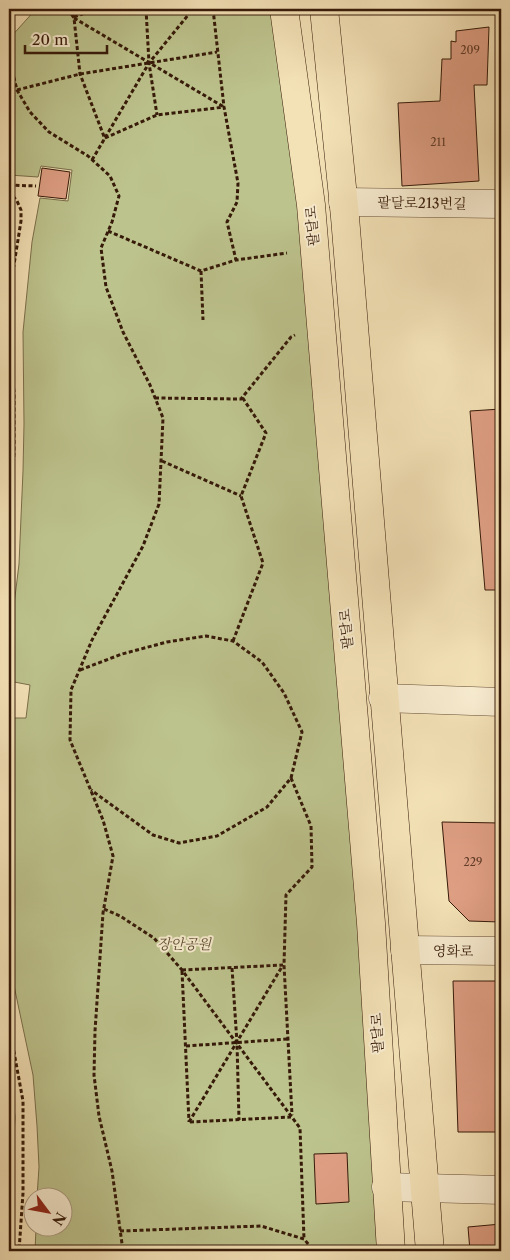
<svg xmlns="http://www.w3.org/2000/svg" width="510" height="1260" font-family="'Libre Caslon Text','Noto Serif KR',serif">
<rect width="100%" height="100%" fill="#f4e2b7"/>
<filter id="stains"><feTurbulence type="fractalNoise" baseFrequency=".004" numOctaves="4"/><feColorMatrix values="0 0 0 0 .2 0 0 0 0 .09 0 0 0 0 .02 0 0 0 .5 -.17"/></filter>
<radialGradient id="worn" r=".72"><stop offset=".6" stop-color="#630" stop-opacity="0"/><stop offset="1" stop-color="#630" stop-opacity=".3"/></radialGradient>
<!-- green -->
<g fill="#bdc38d" stroke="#7a6e4b">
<path d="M36,9h238l28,198 41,495 37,549h-345l1,-23h26v-30l-25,-1 2,-30 -2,-41 -4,-51 -24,-113v-244h17l4,-33 -21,-4v-35l10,-82 4,-93 1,-47 -1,-92 9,-90 8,-44 28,3 4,-31 -31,-4 -3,11 -29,-2v-136z"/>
<path d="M9,1062l6,55 -4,82 2,52h-4z"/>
</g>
<!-- building -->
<g fill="#df9f84" stroke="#361a09">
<path d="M489,27l-2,58h-13l5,96 -77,5 -4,-83 42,-2 2,-42h9v-18l5,1v-11z"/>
<path d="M42,168l28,4 -4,27 -28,-3z"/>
<path d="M501,409v181h-16l-15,-179z"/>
<path d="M442,822l59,1v99l-32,-1 -20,-20z"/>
<path d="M453,981h48v151h-43z"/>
<path d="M347,1153l2,49 -33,2 -2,-50z"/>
<path d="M501,1224v27h-31l-2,-24z"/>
</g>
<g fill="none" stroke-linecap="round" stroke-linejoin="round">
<!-- minor casing -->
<g stroke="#664c34" stroke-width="29">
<g id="minor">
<path d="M343,202l158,2"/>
<path d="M383,698l118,4"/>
<path d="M405,950l96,1"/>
<path d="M386,1187l115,3"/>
</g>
</g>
<!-- major casing -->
<g stroke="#361a09" stroke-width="29">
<g id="major">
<path d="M284,9l27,196 60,718 20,328"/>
<path d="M324,9l21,208 85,1034"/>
</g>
</g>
<!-- path -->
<g stroke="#361a09" stroke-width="3" stroke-dasharray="4 2.5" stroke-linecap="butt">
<path d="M68,9l6,9 6,56 25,65"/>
<path d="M146,9l3,54 8,52"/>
<path d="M213,9l11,98 14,76 -1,19 -10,20 9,38"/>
<path d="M74,17l22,-8"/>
<path d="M74,18l150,89"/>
<path d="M9,45l2,21 6,24 13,22 19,20 39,24 22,20 9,20 -7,26 -11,26 5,39 17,45 27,53 13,33 -4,86 -16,42 -51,94 -21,50 -1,50 33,80 10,36 -10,57 -8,118 -1,44 5,41 13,55 11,80"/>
<path d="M17,90l63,-16 137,-22"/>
<path d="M105,138l52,-23 67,-8"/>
<path d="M92,160l57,-97 44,-54"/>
<path d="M9,185l27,1"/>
<path d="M9,191l8,10 4,9v11l-8,50 -2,93 3,28v61l-5,85"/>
<path d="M108,231l93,40 35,-11 51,-7"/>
<path d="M201,271l2,49"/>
<path d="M155,398l86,1 50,-62 4,-2"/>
<path d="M162,461l79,35"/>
<path d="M233,641l30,-78 -22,-67 25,-63 -24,-36"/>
<path d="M80,670l42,-16 45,-12 39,-6 27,5 29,21 22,31 18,39 -11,46 -24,29 -50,29 -38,7 -26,-8 -62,-45"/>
<path d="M291,778l20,48 1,41 -26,28 -2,70 8,150"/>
<path d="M104,909l16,7 34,22 28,32 118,158 4,111"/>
<path d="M232,968l5,75 2,77"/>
<path d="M182,970l101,-5"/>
<path d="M182,971l7,151"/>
<path d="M9,1025l14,76v92l-4,58"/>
<path d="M186,1046l102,-7"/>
<path d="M189,1122l94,-157"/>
<path d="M190,1122l101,-5"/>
<path d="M120,1231l141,-5 43,13 10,12"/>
</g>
<!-- minor -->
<use href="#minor" stroke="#f8ecd0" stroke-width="28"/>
<!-- major -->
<use href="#major" stroke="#f4e2b7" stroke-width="28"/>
</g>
<g text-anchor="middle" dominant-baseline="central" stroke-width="4" stroke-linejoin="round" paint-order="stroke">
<!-- number labels -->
<g font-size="11" fill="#603b28">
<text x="470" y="50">209</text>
<text x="438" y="142">211</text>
<text x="473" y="862">229</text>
</g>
<!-- street labels -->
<g font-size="14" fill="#361a09" stroke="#f8ecd0">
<text transform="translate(422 203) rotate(1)">팔달로213번길</text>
<text transform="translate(312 226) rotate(-95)">팔달로</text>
<text transform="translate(346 629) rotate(-95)">팔달로</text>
<text transform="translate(453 951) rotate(1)">영화로</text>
<text transform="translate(377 1033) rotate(-93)">팔달로</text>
</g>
<!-- park labels -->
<g font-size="14" font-style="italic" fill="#5e4d31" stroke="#f8ecd0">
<text x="184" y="944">장안공원</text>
</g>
</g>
<!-- margin -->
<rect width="510" height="1260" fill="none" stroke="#f4e2b7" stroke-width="30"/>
<rect x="10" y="10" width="490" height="1240" fill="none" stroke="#361a09" stroke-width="2.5"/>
<rect x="15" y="15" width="480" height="1230" fill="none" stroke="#361a09"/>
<!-- north arrow -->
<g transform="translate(48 1212) rotate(122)"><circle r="24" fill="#f8ecd0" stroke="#aa9880"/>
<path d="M0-4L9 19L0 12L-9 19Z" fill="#8f2418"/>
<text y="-8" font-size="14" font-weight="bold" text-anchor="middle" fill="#361a09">N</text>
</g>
<!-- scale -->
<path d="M25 45v8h82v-8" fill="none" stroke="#361a09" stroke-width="2.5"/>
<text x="32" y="45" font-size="15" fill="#361a09" stroke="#f8ecd0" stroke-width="4" paint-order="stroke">20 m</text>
<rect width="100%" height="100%" filter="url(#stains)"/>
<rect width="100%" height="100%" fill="url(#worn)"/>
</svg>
